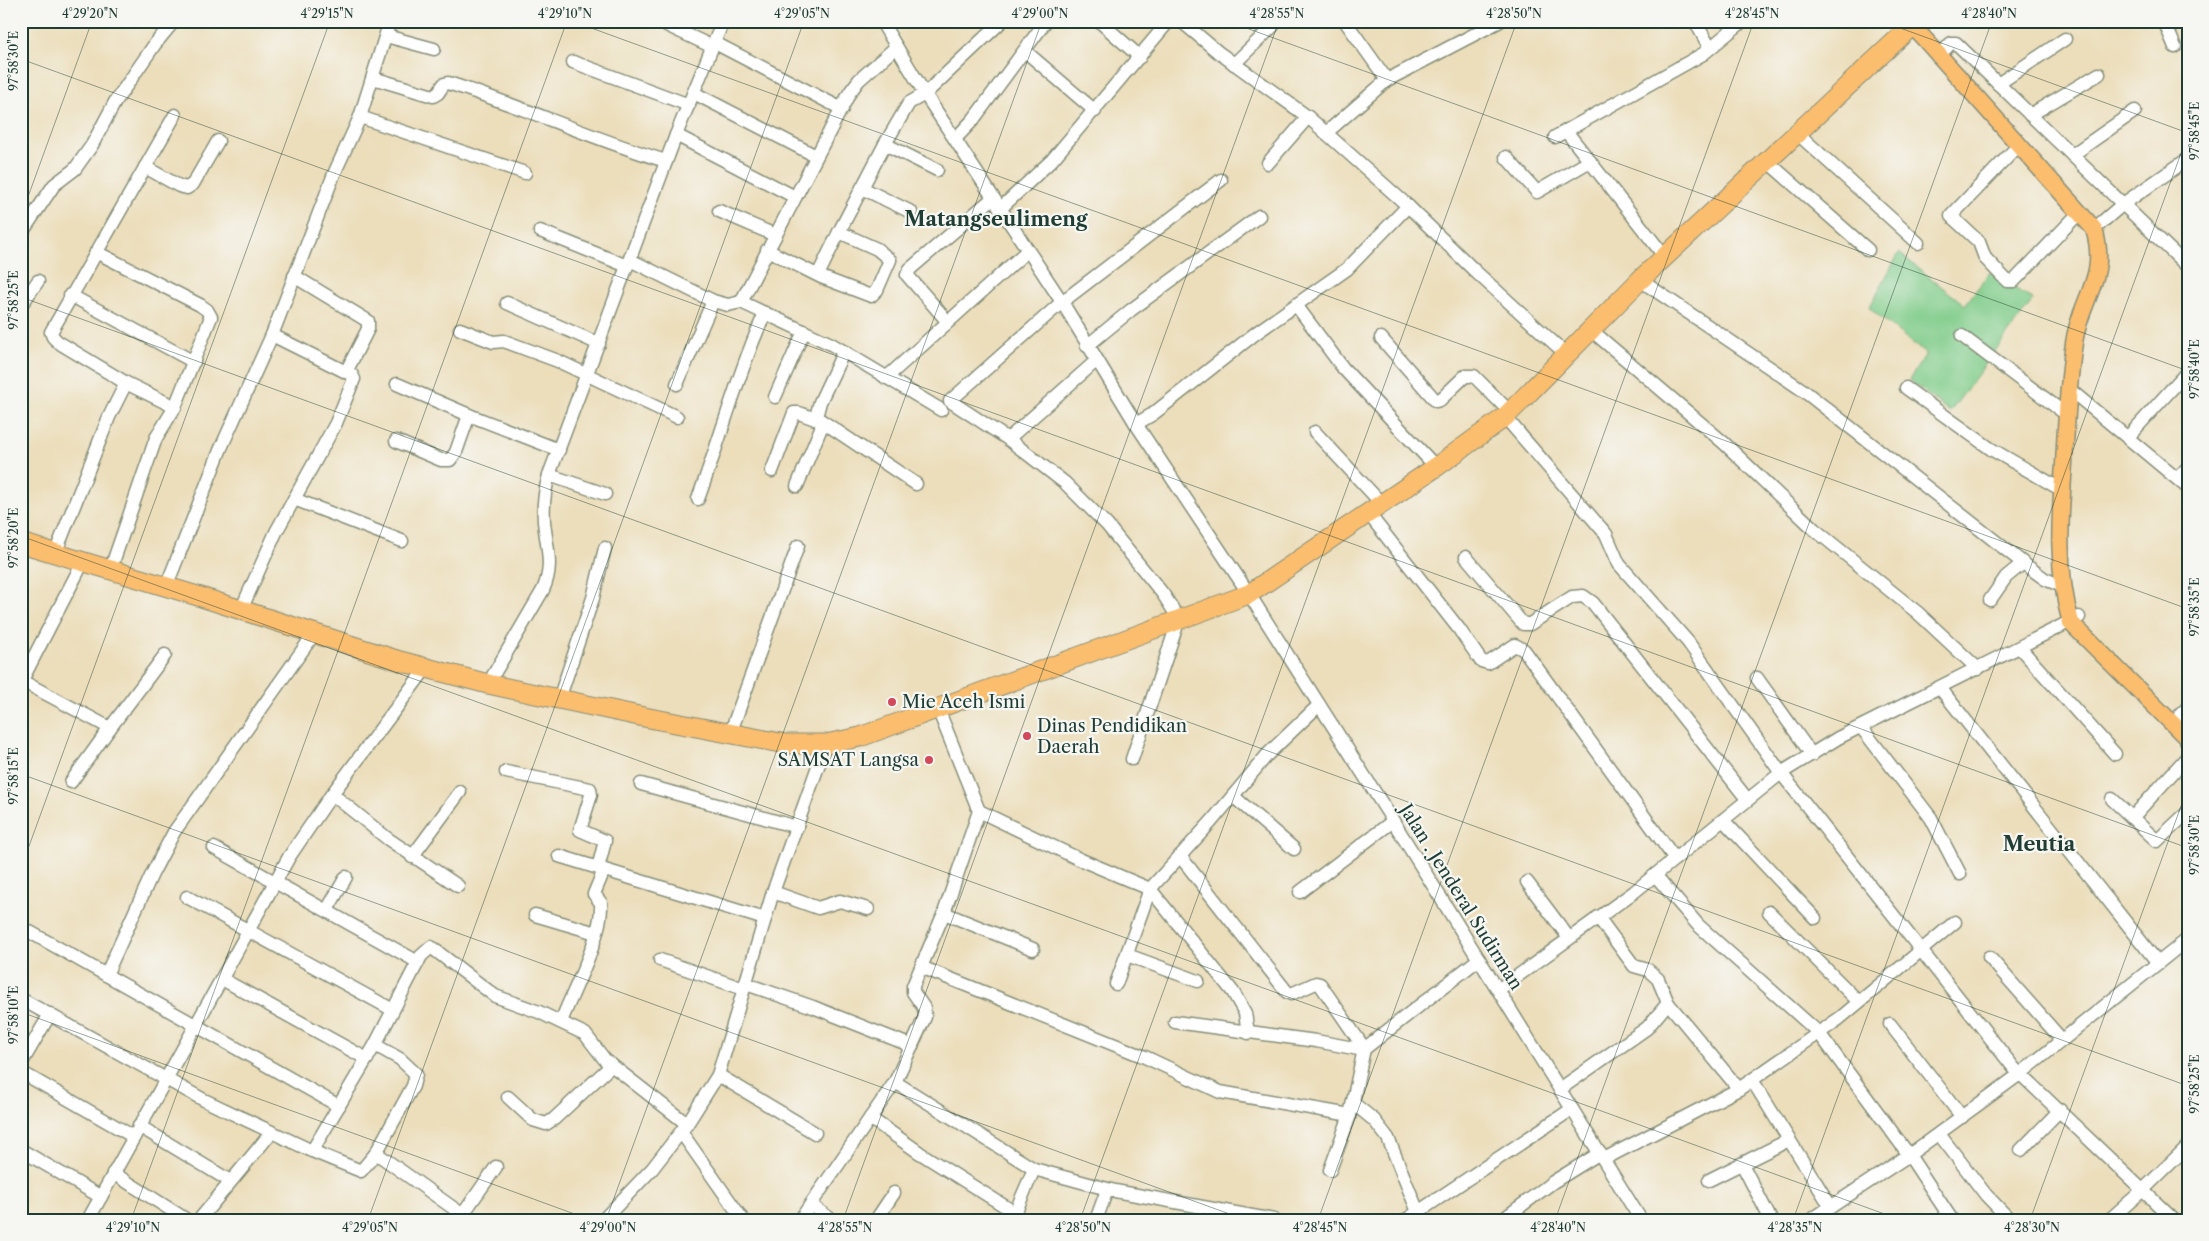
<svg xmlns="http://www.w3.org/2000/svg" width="2209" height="1241" font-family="'Libre Caslon Text',serif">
<rect width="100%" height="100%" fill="#f6f6f2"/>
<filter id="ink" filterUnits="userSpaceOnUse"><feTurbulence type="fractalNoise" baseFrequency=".02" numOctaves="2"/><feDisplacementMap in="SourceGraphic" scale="10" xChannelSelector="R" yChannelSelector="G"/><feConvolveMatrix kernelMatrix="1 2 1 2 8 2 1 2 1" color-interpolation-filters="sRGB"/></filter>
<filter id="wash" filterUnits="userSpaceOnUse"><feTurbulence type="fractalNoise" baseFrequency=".0096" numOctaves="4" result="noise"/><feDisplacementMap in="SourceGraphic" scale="20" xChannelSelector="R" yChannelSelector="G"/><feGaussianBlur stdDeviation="1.12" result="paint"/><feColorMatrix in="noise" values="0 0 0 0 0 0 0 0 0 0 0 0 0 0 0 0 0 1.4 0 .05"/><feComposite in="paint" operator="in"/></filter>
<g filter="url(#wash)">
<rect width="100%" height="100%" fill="#ecdebb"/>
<!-- green -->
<path fill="#80cc8a" stroke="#50845f" d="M1899,253l66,52 25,-33 43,28 -83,112 -41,-32 17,-26 -57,-46z"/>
</g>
<g filter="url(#ink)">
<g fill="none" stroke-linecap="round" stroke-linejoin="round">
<!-- minor casing -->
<g stroke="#868e78" stroke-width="15">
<g id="minor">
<path d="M658,21l55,26"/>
<path d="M881,21l44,73 137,208 74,122 113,170 144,227 248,399"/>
<path d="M1099,21l41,36"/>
<path d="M1181,21l37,31 90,65 100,89 68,66 91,83"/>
<path d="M1345,21l42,59"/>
<path d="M1695,21l15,27"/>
<path d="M2164,21l11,26"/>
<path d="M386,36l48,13"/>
<path d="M715,43l127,66"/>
<path d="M1025,51l70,60"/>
<path d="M1938,57l13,-14h5l232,224"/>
<path d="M573,62l116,43"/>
<path d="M1234,64l39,-38"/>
<path d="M373,78l60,18 5,-3 6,-9 4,-1c74,23 144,56 218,78"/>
<path d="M1998,84l67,-45"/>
<path d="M694,93l122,63"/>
<path d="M2030,115l69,-41"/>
<path d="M360,117l165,56"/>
<path d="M1566,131l99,126"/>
<path d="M1326,133l61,-53 113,-59"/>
<path d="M1797,133l121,110"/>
<path d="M676,135l119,62"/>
<path d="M1555,137l148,-83 40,-33"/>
<path d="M956,138l17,-18 73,-99"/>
<path d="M885,144l52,26"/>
<path d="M2018,146l-67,70 28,26 6,16 22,23h7l65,-68"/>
<path d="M2072,155l63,-44"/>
<path d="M1506,157l31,35 53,-31"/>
<path d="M1767,161l101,89"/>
<path d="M1268,163l40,-46"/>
<path d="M145,167l34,19 8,2 6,-4 25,-43"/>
<path d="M862,188l49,24"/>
<path d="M1000,209l52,-49 117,-139"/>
<path d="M719,211l56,24"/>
<path d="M2094,229l29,-25 65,-45"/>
<path d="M540,231l87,35"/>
<path d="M839,232l46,-88 24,-41 16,-9 77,-73"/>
<path d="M21,234l33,-49 21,-16 17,-24 23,-43 40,-58 19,-23"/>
<path d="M767,250l54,27 50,19 6,-6 13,-30 -13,-11 -38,-17 -21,43"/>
<path d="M96,252l104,53 7,5 4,7 -36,90 -19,31 -46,133"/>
<path d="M630,260l83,41 15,4 13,-3 90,42 110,66"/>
<path d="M294,276l74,45v8l-22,43"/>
<path d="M1640,280l164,111 219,172 22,16 17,7"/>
<path d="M70,295l124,67"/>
<path d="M741,302l109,-210 9,-12 37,-33"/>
<path d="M507,303l92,41"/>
<path d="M21,305l17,-24"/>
<path d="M1296,305l47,63 93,99"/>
<path d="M948,322l-41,-47 3,-6 83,-71"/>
<path d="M460,329l33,13 11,-1 54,20 119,56"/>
<path d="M1591,330l133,113 90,86 104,84 60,56"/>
<path d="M1962,336l105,79"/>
<path d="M1381,338l55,63 4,-1 25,-24h9l36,36"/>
<path d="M1087,346l44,-36 128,-94"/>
<path d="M844,351l-24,51 -4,15 100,67"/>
<path d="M886,378l142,-128"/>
<path d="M397,384l72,31 90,35"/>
<path d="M677,384l36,-83"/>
<path d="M1906,388l85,61 71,41"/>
<path d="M2069,389l119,99"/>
<path d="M775,397l29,-66"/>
<path d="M175,407l-49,-24 -68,-41 -5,-5 -2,-5 124,-217"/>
<path d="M1505,417l101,117 13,30 69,78 93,131 233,295 160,152"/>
<path d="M1136,424l17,-10 103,-81 91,-64 61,-63"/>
<path d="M1315,432l67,72"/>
<path d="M2128,437l60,-66"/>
<path d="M1008,439l88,-78"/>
<path d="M396,441l45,19h9l6,-8 13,-37"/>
<path d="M772,471l22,-58h5l19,7"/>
<path d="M549,475l56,19"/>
<path d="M2178,478l10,-11"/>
<path d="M797,486l26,-63"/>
<path d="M294,499l108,42"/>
<path d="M698,499c23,-62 40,-126 67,-186"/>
<path d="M1368,513l91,116 22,32 7,2 27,-18 9,5 151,209"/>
<path d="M55,554l54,-137 17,-34"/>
<path d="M1466,557l57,67h7l42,-27 11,-1 10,7 154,196"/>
<path d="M166,587l55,-139 51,-113 62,-161 26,-57 30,-96"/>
<path d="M1990,600l16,-23 17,-14"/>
<path d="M241,610l35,-78 60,-109 18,-44 -2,-4 -80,-40"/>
<path d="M2020,648l95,106"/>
<path d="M1757,678l55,77"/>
<path d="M22,681l88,47 55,-73"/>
<path d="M21,682l62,-120"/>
<path d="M488,684l55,-94c10,-22 5,-38 2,-60 -3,-19 -1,-37 4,-55l127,-340 47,-114"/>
<path d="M1940,688l218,275"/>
<path d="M559,699l34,-101 12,-50"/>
<path d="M2180,715l8,-8"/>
<path d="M1861,727l70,91 29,56"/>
<path d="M730,734l68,-188"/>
<path d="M1132,759l47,-140 -16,-25 -56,-69 -42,-42 -57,-44 -58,-38 112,-99 159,-122"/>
<path d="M506,772l84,17 1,6 -11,35 25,11 -7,27"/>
<path d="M71,782l39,-54"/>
<path d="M641,784l156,43"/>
<path d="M332,794l56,45 70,47"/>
<path d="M1233,796l61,53"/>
<path d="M2112,799l45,42 31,-29"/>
<path d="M979,811l100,48 71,30 83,103 12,21 3,20"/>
<path d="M2132,818l56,-62"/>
<path d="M1723,820l92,98"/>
<path d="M214,848l204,114"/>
<path d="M559,856l206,63"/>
<path d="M1180,856l107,136 4,2 25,-11 4,1 44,64"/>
<path d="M412,857l48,-65"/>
<path d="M1655,875l43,50 121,108 90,122 43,65"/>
<path d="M1527,882l42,56"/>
<path d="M773,892l45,16 22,-7 28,8"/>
<path d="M1300,892l93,-71"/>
<path d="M187,897l206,113"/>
<path d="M327,910l19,-33"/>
<path d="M1769,912l90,90"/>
<path d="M944,913l89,36"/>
<path d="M535,915l61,18"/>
<path d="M1598,917l36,49 14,4 10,9 10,24 71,86"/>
<path d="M21,927l318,179"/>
<path d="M1127,955l71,26"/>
<path d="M1989,957l73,83"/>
<path d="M660,960l84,29"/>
<path d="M921,967l224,90 75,35 130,23"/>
<path d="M106,975l46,-101 22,-42 140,-198"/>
<path d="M222,979l145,80"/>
<path d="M746,984l67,23 99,39"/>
<path d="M1116,984l34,-95 61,-67 57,-68 51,-49"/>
<path d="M1498,990l136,-98 147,-119 57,-35 241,-121"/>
<path d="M21,999l183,101 108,51 49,20 15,-18 94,67"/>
<path d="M561,1022c12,-32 42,-86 40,-119l-7,-9 10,-24"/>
<path d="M1175,1022l141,19 48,9"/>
<path d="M1890,1024l72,93"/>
<path d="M375,1045l25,14 16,15 -3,12 -37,67"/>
<path d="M21,1064l29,-50"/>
<path d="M21,1072l113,65"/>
<path d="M718,1075l97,58"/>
<path d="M1752,1080l79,127"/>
<path d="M895,1082l139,87 81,22 159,29"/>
<path d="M1560,1089l87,-61 21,-25"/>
<path d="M508,1097l25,23 13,4 8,-5 58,-54"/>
<path d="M1353,1103l21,17 14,18 30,74"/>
<path d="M870,1118l50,35 94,59 -1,8"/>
<path d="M139,1126l91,55"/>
<path d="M681,1132l62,88"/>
<path d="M1939,1134l47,61 24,25"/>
<path d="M21,1150l80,47"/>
<path d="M2021,1150l39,-40"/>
<path d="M312,1151l63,-106 46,-89 10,-9 64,49 44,16 46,22 20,26 82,64"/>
<path d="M1604,1159l135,-70 101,-71 115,-96"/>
<path d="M1742,1164l29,56"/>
<path d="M1330,1170l20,-55 14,-66 115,-90"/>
<path d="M113,1173l74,47"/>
<path d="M1709,1180l80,-40"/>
<path d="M811,1205l21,15"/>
<path d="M1015,1213l19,-44"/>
<path d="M463,1214l33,-47"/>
<path d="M88,1220l201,-363 43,-63 94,-126"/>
<path d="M199,1220l72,-87"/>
<path d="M603,1220l49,-51 35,-45 31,-49 55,-183 53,-148"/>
<path d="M800,1220l95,-138 30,-65 -1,-9 -11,-16v-6l31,-73 35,-102 -41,-102"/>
<path d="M876,1220l18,-27"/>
<path d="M1096,1220l11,-30"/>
<path d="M1406,1220l166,-111"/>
<path d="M1502,1220l51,-38 47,-29"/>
<path d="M1811,1220l98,-65 111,-81 168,-135"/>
<path d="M2109,1220l34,-30 45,-44"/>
</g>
</g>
<!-- major casing -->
<g stroke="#868e78" stroke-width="19">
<path id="major" d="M1912,25l182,204c15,49 -14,69 -20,114 -6,40 -8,81 -10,121 -4,54 -8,106 7,159l117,116"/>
</g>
<!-- highway casing -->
<g stroke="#868e78" stroke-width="21">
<path id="highway" d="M21,543l180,54 199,64 88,23 156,33 142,27h40l34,-7 389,-143 187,-127 69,-50 135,-137 277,-259"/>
</g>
<!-- minor -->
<use href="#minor" stroke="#fff" stroke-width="12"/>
<!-- major -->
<use href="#major" stroke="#fbbd6e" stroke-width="16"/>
<!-- highway -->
<use href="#highway" stroke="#fbbd6e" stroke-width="19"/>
</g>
</g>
<!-- ticks -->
<path fill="none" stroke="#1f3d34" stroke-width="1" stroke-opacity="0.45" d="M572,21l1616,588M1227,21l961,350M1881,21l307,112M21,59l2167,789M21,216l71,-195M21,297l2167,789M21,536l1880,684M21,774l1225,446M21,868l309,-847M21,1012l570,208M131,1220l436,-1199M368,1220l436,-1199M606,1220l436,-1199M843,1220l436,-1199M1080,1220l437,-1199M1318,1220l436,-1199M1555,1220l437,-1199M1793,1220l395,-1086M2030,1220l158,-433"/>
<!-- markers -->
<g fill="#d1495b" stroke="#f6f6f2" stroke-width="2">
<circle cx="892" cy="702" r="5"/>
<circle cx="1027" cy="736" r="5"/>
<circle cx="929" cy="760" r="5"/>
</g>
<g text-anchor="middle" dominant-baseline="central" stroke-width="4.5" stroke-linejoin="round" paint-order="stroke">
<!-- poi labels -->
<g font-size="18" fill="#1f3d34" stroke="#f6f6f2" text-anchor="start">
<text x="902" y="702">Mie Aceh Ismi</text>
<text x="1037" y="726">Dinas Pendidikan<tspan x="1037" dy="21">Daerah</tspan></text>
<text x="919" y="760" text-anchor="end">SAMSAT Langsa</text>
</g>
<!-- street labels -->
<g font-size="18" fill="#1f3d34" stroke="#f6f6f2">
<text transform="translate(1461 897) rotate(58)">Jalan . Jenderal Sudirman</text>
</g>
<!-- quarter labels -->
<g font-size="20" font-weight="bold" fill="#1f3d34" stroke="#f6f6f2">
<text x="996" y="219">Matangseulimeng</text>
<text x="2039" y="844">Meutia</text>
</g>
</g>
<!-- margin -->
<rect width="2209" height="1241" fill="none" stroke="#f6f6f2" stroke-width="55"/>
<rect x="28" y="28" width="2154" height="1186" fill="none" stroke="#1f3d34" stroke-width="2"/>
<g font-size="12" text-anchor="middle" fill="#1f3d34">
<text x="90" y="18">4°29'20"N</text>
<text x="327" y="18">4°29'15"N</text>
<text x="565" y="18">4°29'10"N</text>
<text x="802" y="18">4°29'05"N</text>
<text x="1040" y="18">4°29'00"N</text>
<text x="1277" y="18">4°28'55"N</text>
<text x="1514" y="18">4°28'50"N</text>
<text x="1752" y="18">4°28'45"N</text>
<text x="1989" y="18">4°28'40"N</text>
<text transform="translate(14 61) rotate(-90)" y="4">97°58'30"E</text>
<text transform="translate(2195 131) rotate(-90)" y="4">97°58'45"E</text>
<text transform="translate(14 300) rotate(-90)" y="4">97°58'25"E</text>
<text transform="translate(2195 369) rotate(-90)" y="4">97°58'40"E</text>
<text transform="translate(14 538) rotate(-90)" y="4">97°58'20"E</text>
<text transform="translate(2195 607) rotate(-90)" y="4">97°58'35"E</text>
<text transform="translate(14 776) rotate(-90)" y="4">97°58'15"E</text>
<text transform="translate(2195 845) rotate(-90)" y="4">97°58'30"E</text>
<text transform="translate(14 1015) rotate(-90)" y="4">97°58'10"E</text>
<text transform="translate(2195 1084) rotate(-90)" y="4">97°58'25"E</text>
<text x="133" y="1232">4°29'10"N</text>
<text x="370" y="1232">4°29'05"N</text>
<text x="608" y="1232">4°29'00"N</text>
<text x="845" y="1232">4°28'55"N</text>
<text x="1083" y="1232">4°28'50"N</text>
<text x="1320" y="1232">4°28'45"N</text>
<text x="1558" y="1232">4°28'40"N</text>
<text x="1795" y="1232">4°28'35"N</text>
<text x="2032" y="1232">4°28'30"N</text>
</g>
</svg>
